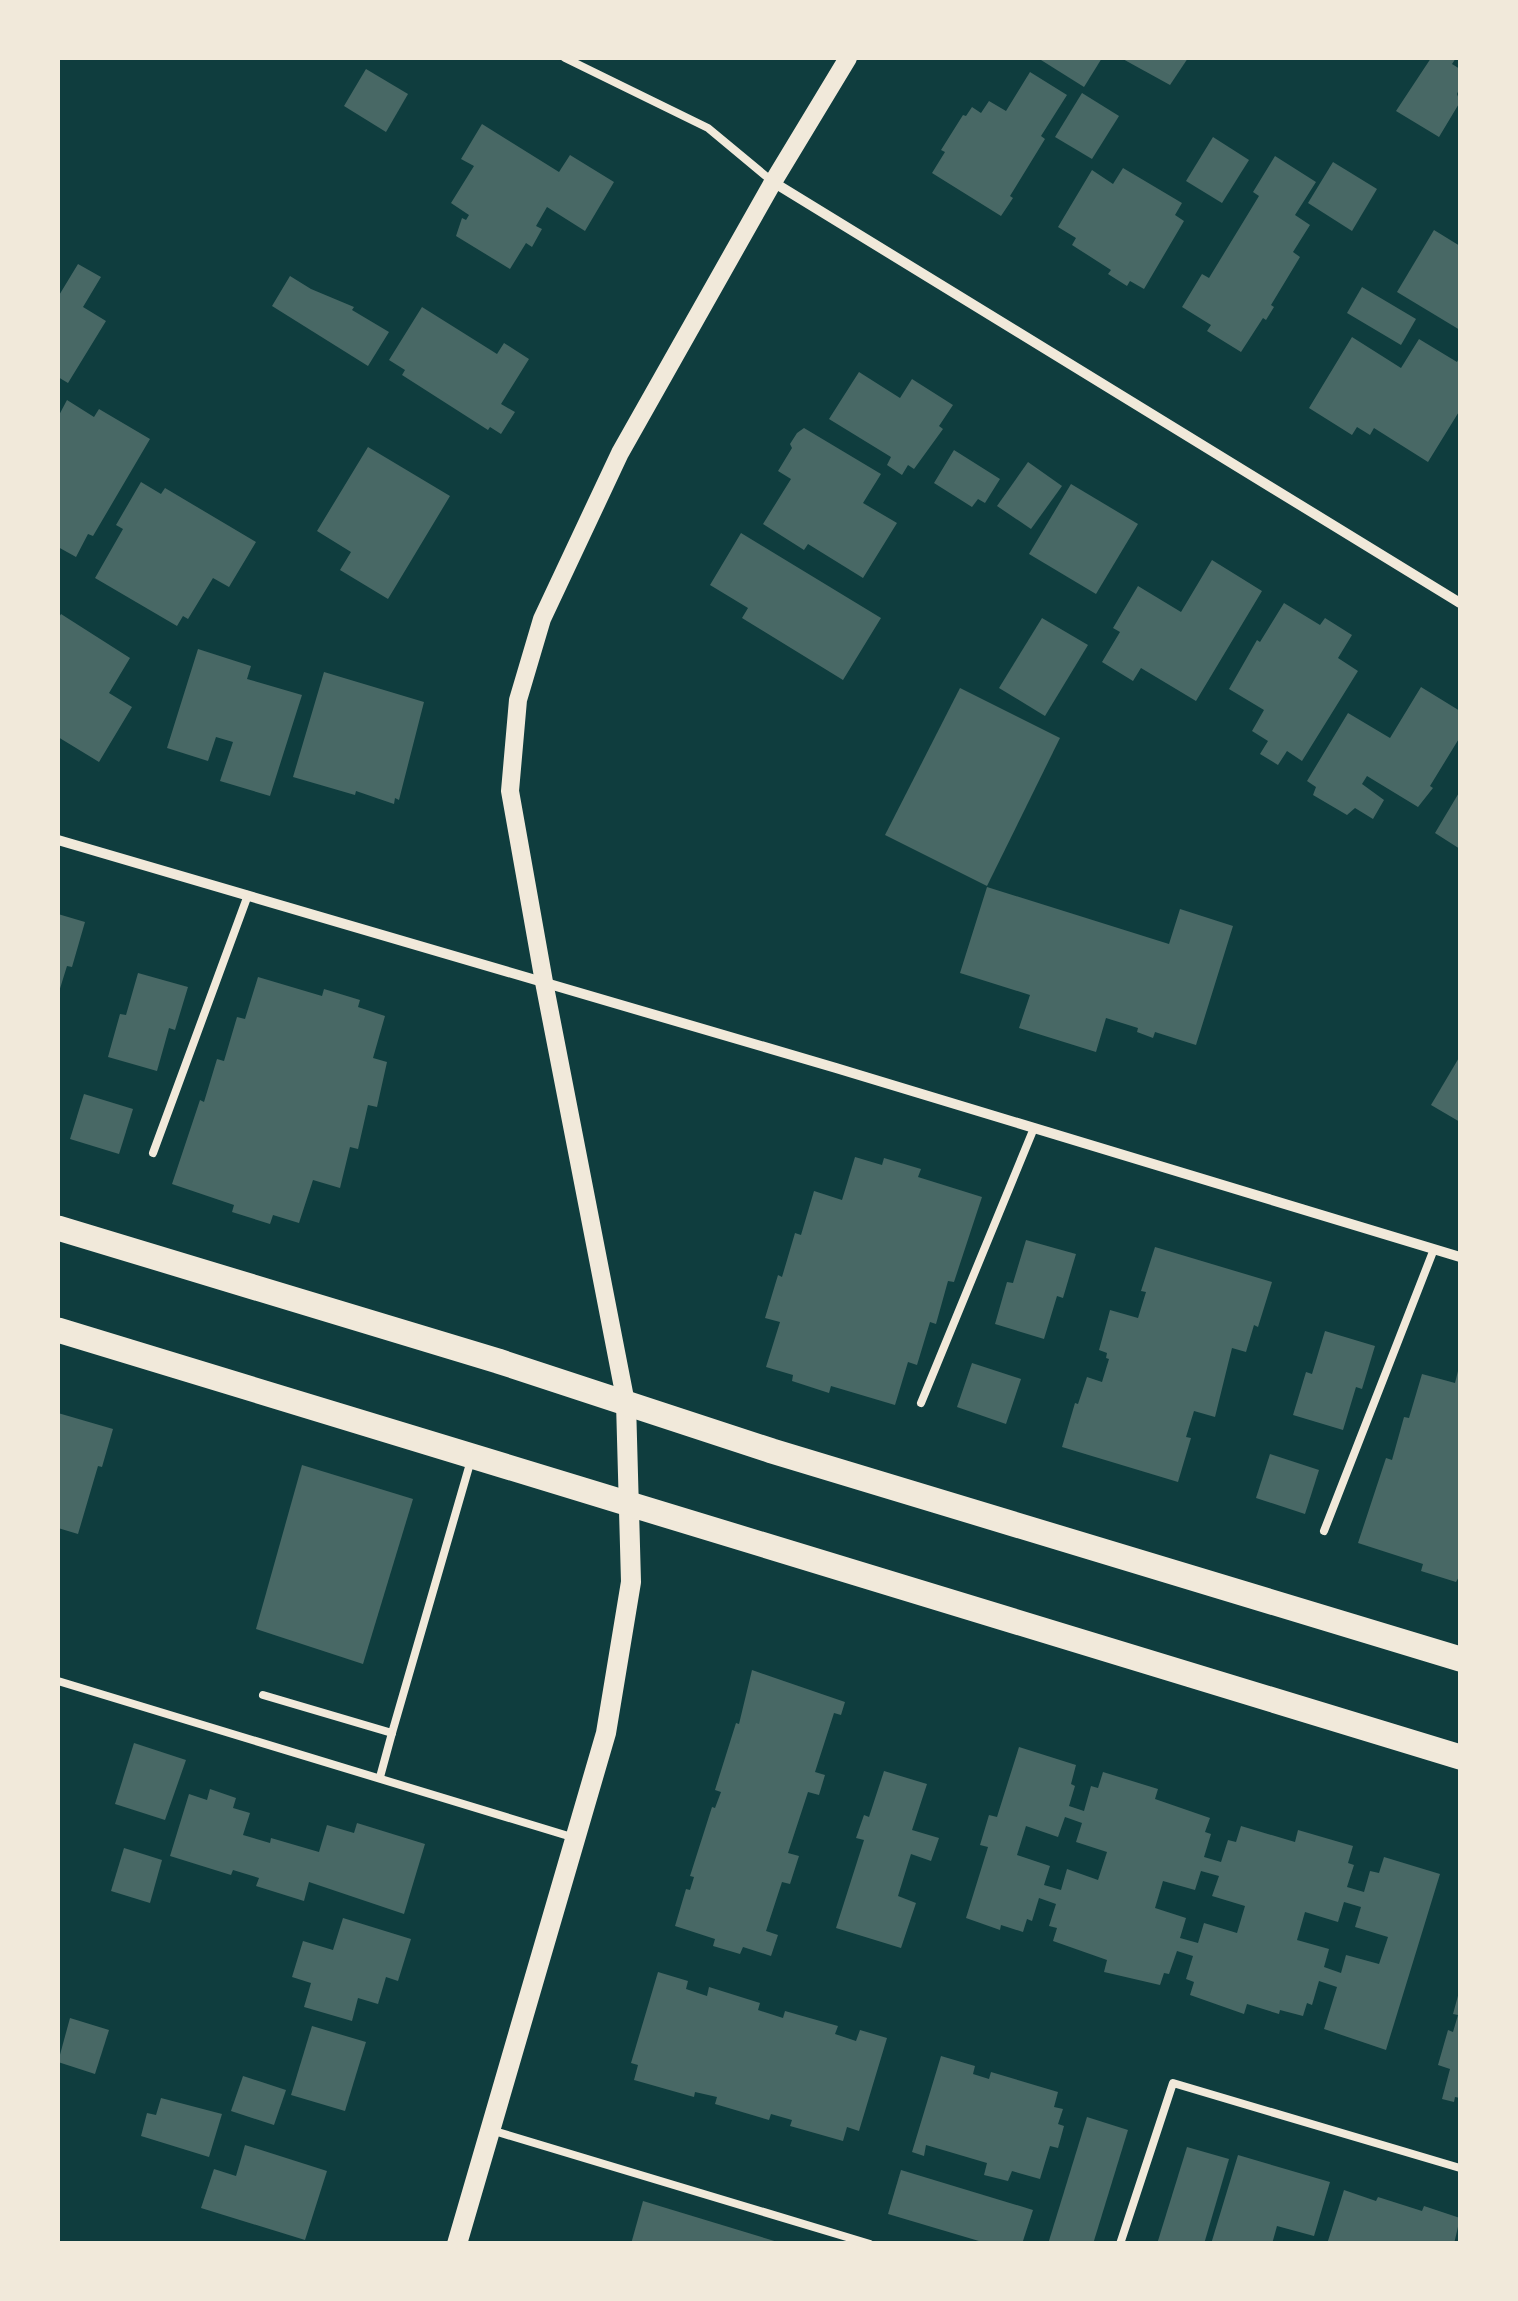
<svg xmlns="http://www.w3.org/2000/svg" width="1518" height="2301" font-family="'Source Serif 4',serif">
<rect width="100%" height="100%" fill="#0f3d3e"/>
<!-- building -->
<g fill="#486865" fill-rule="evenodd">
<path d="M1042,58h60l-18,29 -43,-27z"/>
<path d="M1121,58h67l-18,27z"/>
<path d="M1431,58h25l-4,6 8,5v18l-3,7 3,8 -21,35 -43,-26z"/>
<path d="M366,69l42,25 -22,38 -42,-26z"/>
<path d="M1030,72l37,23 -26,41 4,3 -35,57 3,2 -12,18 -69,-43 13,-21 -4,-2 22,-35 3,1 6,-9 9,6 8,-12 17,10z"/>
<path d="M1082,93l37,23 -27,43 -37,-22z"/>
<path d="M482,124l77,48 11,-17 44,27 -29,49 -38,-24 -11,19 6,3 -10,18 -6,-4 -16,26 -54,-33 6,-18 4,2 3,-5 -18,-12 23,-37 -13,-7z"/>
<path d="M1213,137l36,23 -27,43 -36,-22z"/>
<path d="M1275,156l41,26 -21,33 15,10 -17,27 7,5 -29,48 3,2 -8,13 -3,-2 -22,34 -34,-21 4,-6 -29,-18 20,-33 7,4 50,-82 -6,-4z"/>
<path d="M1333,162l44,27 -25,42 -44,-28z"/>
<path d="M1123,168l59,35 -7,12 9,6 -40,68 -14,-8 -3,5 -19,-12 3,-4 -39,-25 4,-7 -18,-11 34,-57 21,14z"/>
<path d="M1434,230l26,16v84l-63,-38z"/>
<path d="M78,264l23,13 -18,30 23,14 -38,62 -10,-6v-80z"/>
<path d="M290,276l21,13 43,18 -2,3 37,22 -21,34 -96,-60z"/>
<path d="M1362,287l54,32 -15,26 -54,-32z"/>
<path d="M422,307l75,47 7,-11 25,16 -28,45 14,8 -14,22 -11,-7 -2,3 -86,-55 3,-5 -16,-10z"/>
<path d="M1352,337l49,31 18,-29 38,23 3,-6v54l-32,52 -54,-34 -4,7 -13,-8 -5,8 -43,-27z"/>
<path d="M859,372l41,26 12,-19 41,26 -14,21 4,3 -29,40 -6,-4 -6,10 -15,-10 4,-8 -62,-38z"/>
<path d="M67,400l27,17 5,-8 51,30 -57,97 -5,-2 -12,23 -18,-10v-130z"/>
<path d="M804,428l77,46 -18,29 34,20 -34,55 -55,-34 -4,6 -41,-26 28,-45 -13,-8 14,-23 -2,-4 7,-11z"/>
<path d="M368,447l82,49 -62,103 -48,-29 11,-18 -34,-21z"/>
<path d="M954,450l46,29 -15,24 -7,-4 -6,8 -38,-24z"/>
<path d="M1028,462l34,24 -31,43 -34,-23z"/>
<path d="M141,482l20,12 4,-6 91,54 -27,45 -16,-9 -25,41 -5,-3 -6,10 -82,-48 28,-49 -7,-4z"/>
<path d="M1071,484l67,40 -42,70 -67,-40z"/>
<path d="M741,533l140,85 -38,62 -101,-62 6,-10 -38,-23z"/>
<path d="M1212,560l50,31 -66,110 -55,-33 -8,13 -31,-19 18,-30 -7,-4 25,-42 43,26z"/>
<path d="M1284,603l36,22 5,-7 27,17 -14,23 20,13 -56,90 -15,-10 -9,14 -18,-11 8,-13 -16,-10 12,-21 -35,-21 28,-49 3,2z"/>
<path d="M61,614l69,44 -21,35 23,14 -33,55 -41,-25v-118z"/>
<path d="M1042,618l46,27 -43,71 -46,-28z"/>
<path d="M198,649l53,17 -4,13 55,16 -32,101 -50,-15 13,-39 -17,-5 -8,24 -41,-13z"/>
<path d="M324,672l100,30 -25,98 -4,-2 -1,6 -38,-13 -1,4 -62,-18z"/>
<path d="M1421,687l39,24v26l-30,49 3,2 -15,19 -51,-31 -5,8 22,16 -11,19 -18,-11 -8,7 -34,-20 3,-8 -9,-6 41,-68 42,25z"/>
<path d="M960,688l100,50 -73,148 -102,-51z"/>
<path d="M1460,791v58l-25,-16z"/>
<path d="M987,887l182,57 11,-35 53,17 -37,119 -41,-13 -2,6 -16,-6 1,-4 -32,-10 -10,34 -77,-24 11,-33 -70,-22z"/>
<path d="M58,914l27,8 -13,45 -5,-1 -9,29z"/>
<path d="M138,973l50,14 -13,43 -6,-2 -12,43 -49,-14 12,-43 6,1z"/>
<path d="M258,977l64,19 2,-7 36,11 -2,7 27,9 -12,42 14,4 -10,45 -9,-2 -10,44 -8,-2 -10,41 -27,-8 -14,43 -26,-8 -3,9 -38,-12 2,-7 -62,-21 28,-84 4,2 13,-43 7,2 13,-44 8,2z"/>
<path d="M1460,1056v66l-29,-17z"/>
<path d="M84,1094l49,15 -14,45 -49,-15z"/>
<path d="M855,1157l27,8 2,-7 37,11 -3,8 64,20 -28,85 -6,-1 -12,43 -6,-2 -13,43 -9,-3 -13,43 -64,-19 -2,7 -37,-12 1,-6 -27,-8 14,-45 -15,-4 13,-43 4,2 13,-44 6,2 13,-44 28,9z"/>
<path d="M1026,1240l50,14 -13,44 -6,-2 -13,43 -49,-15 12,-42 6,1z"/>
<path d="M1155,1247l117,35 -14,45 -4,-2 -8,27 -14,-4 -17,69 -21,-6 -8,26 5,1 -13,44 -116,-35 13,-44 3,1 9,-27 15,5 7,-23 -3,-1 1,-5 -8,-3 11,-40 28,8 8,-26 -5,-1z"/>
<path d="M1325,1331l50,15 -13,43 -6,-2 -13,43 -50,-15 13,-43 6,2z"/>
<path d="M972,1363l49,16 -15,45 -49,-17z"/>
<path d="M1459,1367l1,208 -4,7 -35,-11 2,-7 -65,-21 28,-85 6,2 12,-43 5,1 13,-44 33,9z"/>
<path d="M58,1413l55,16 -11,38 -4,-1 -20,68 -20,-6z"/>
<path d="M1270,1454l49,16 -14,44 -49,-16z"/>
<path d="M302,1465l111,34 -50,165 -107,-35z"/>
<path d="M752,1670l93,32 -4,13 -7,-2 -19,59 10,3 -6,20 -11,-3 -20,61 11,3 -9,28 -8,-2 -16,49 12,4 -7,21 -28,-9 -3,7 -27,-8 2,-7 -40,-13 11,-37 4,1 4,-13 -4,-1 22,-69 3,1 6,-16 -6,-2 21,-67 3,1z"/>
<path d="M134,1743l52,17 -21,60 -50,-16z"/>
<path d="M1019,1747l57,18 -5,19 4,2 -6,20 15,5 7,-25 7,2 5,-16 55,17 -3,10 55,19 -5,14 6,2 -7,23 17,5 7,-22 8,2 5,-16 54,16 3,-12 55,16 -5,17 6,2 -7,22 17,5 6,-21 9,2 5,-16 56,17 -54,176 -62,-21 13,-42 -18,-6 -7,24 -5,-2 -4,13 -23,-6 -1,4 -32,-10 -3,10 -54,-19 4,-13 -8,-3 7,-23 -16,-5 -8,23 -5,-1 -4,12 -56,-13 3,-12 -54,-19 4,-13 -8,-2 7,-22 -17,-6 -7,23 -5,-2 -4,13 -22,-7 -1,5 -34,-12 22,-71 -8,-2 9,-30 8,2zM1065,1817l17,6 -6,19 31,10 -9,28 -31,-11 -6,21 -17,-5 6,-19 -33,-11 9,-29 32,11zM1201,1871l18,5 -7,20 33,10 -8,27 -33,-10 -6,20 -18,-5 6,-20 -31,-10 8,-27 32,9zM1344,1902l17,5 -6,20 33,10 -9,27 -33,-9 -5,18 -17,-6 5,-18 -32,-9 8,-28 33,10z"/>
<path d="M884,1771l43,13 -15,46 27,8 -8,23 -20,-7 -13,42 18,7 -15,45 -65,-20 28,-88 -8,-2 8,-23 5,2z"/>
<path d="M210,1789l26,9 -3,10 17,5 -7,22 27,8 1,-5 48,14 8,-27 27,8 3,-10 68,21 -21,70 -95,-32 -5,19 -48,-15 3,-8 -26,-8 -2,5 -61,-19 19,-62 18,6z"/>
<path d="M124,1848l38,12 -12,43 -39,-12z"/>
<path d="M343,1918l68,21 -13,42 -12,-4 -8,27 -20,-6 -6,23 -48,-14 7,-24 -19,-6 11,-36 30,9z"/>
<path d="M658,1972l30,9 -2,8 21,7 2,-9 51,16 -2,7 25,8 2,-7 53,15 -3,8 21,7 4,-11 27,8 -28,93 -12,-4 -4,14 -53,-15 2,-6 -21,-6 -2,6 -54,-16 2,-7 -22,-5 -1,5 -60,-17 4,-15 -7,-2z"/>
<path d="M1459,1992l1,106 -5,-1 -1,5 -12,-3 8,-30 -12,-4 10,-35 5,2 5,-17 -5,-1z"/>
<path d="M70,2018l39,12 -14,44 -37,-12z"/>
<path d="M312,2026l54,16 -21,69 -54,-16z"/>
<path d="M941,2056l34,10 -2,8 16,5 2,-7 67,20 -4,15 9,2 -5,15 6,2 -6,22 -8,-2 -10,33 -28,-8 -4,10 -24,-6 3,-12 -61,-18 -2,11 -12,-4z"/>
<path d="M243,2076l43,14 -12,35 -43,-14z"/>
<path d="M161,2098l61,16 -13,43 -68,-21 6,-23 9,2z"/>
<path d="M1087,2117l41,13 -35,114h-45z"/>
<path d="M245,2145l82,26 -22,69 -104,-32 13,-39 22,7z"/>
<path d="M1187,2147l42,12 -25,85h-47z"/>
<path d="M1238,2155l92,27 -16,54 -37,-10 -5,18h-61z"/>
<path d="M901,2170l132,40 -11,34h-33l-101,-30z"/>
<path d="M1344,2190l32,11 2,-4 44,14 2,-5 36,12 -6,26h-127z"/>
<path d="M643,2201l138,42 -1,1h-149z"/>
</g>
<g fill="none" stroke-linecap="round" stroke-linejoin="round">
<!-- service -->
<g stroke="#f1e9da" stroke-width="8">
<path d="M565,58l143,70 65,54"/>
<path d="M153,1153l95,-258"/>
<path d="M921,1403l113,-275"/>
<path d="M1324,1531l110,-282"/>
<path d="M58,1681l517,157"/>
<path d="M263,1695l129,38 79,-273"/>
<path d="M380,1777l12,-44"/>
<path d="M491,2130l379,114"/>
<path d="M1120,2244l53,-161 287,85"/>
</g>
<!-- minor -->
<g stroke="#f1e9da" stroke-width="10">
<path d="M773,182l687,421"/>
<path d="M58,840l778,228 624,189"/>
</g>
<!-- tertiary -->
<path stroke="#f1e9da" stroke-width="18" d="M626,1403l-82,-421 -34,-191 8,-91 24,-81 78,-166 153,-271 75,-124"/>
<!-- secondary -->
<path stroke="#f1e9da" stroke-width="20" d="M457,2244l149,-511 25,-151 -5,-179"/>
<!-- primary -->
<g stroke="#f1e9da" stroke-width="25">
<path d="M58,1228l440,133 274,90 688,208"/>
<path d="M58,1330l1402,427"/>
</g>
</g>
<!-- border -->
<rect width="1518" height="2301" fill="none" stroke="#f1e9da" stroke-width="120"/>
</svg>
